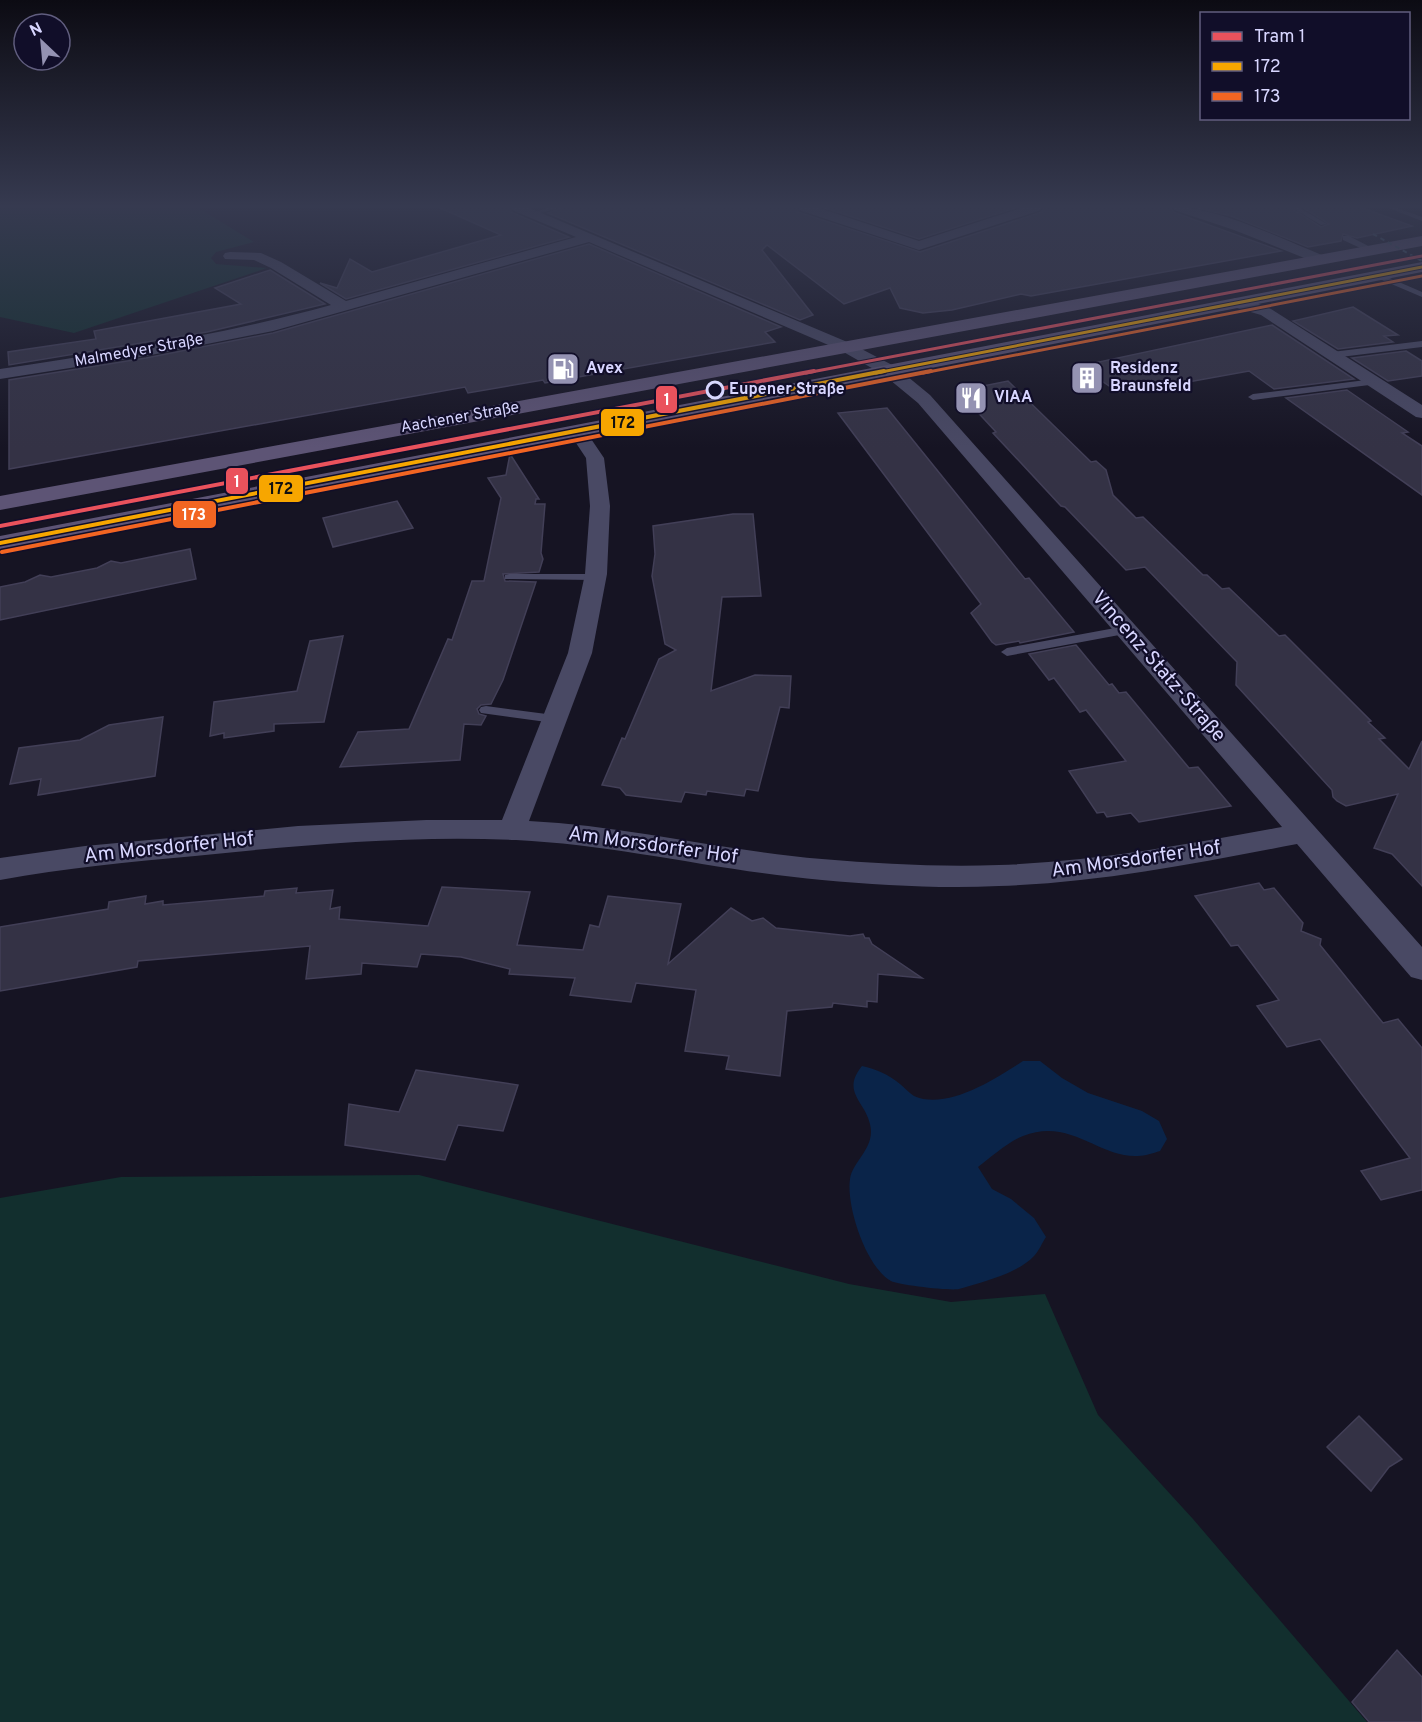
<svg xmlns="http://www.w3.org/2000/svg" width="1422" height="1722" font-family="Overpass,sans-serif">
<rect width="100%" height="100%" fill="#161423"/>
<!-- green -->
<g fill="#122f2e">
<path d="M0,207h197l57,35 -38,10 -5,6 5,6 51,4 -193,65 -74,-16z"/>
<path d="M419,1175l430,109 102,18 94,-8 53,121 95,104 174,203h-1367v-524l121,-21z"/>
</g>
<!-- water -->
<path fill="#0a2449" d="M1023,1061h17l22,17 26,15 54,18 17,10 8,18 -7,12c-7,2 -15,5 -22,5 -39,2 -68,-39 -115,-20 -15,6 -32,21 -45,31l14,22 19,10 23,19 12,19c-4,6 -7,14 -12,19 -17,18 -52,26 -75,33 -8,2 -61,-4 -68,-8 -25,-14 -45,-75 -41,-102 3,-19 26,-31 20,-55 -5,-23 -29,-32 -8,-58 14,3 26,8 38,18 4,3 9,9 14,12 33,15 83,-18 109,-35z"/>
<!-- building -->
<g fill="#343245" stroke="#423f57" stroke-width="1.5">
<path d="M438,207h71l2,5 58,25 -223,62 -26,-16 17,5 13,-29 22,13 129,-37z"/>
<path d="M564,207h232l2,5 122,40 122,-40 2,-5h127l2,5 108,39 -250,45 -10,-2 -69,16 -29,3 -23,-5 -10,-20 -46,16 -77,-59 -5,5 51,65 -13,5 -252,-107z"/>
<path d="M822,207h196l-99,32z"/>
<path d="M1193,207h96l32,20 8,-3 -27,-17h58l52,19 -55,12 -14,-4 -2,7 -33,6 -77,-31z"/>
<path d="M589,244l192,83 -16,5 10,10 -230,41 -2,-3 -75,13 -3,-6 -456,82v-89l137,-22 127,-25z"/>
<path d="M270,270l55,34 -118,28 -198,33 -1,-13 88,-13 -2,-8 147,-27 -26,-16z"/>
<path d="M1353,307l45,28 -14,1 9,6 -55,7 -45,-28z"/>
<path d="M1272,325l82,54 -80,10 -25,-18 -94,17 -37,4 -38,-26z"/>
<path d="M1406,351l16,10v15l-34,5 -36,-23z"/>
<path d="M1008,381l83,81 5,-1 10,9 7,25 23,23 7,-1 60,58h4l15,14 7,-1 50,48 6,-1 86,86 -3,1 17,16 -6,1 30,30 13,-28v145l-30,-32 -18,-6 24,-54 -52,12 -9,-5 -4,-4 -1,-7 -96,-105 1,-23 -92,-95 -19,3 -61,-63 -4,-1 -68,-73 3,-1 -38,-41z"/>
<path d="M1347,390l61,42 -6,1 20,13v49l-136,-97z"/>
<path d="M887,408l138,171 4,-1 45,54 -54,11 -1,-2 -23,4 -4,-3 -21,-29 10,-9 -143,-191z"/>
<path d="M510,454l29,45h-3l-1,5h10l-4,49 2,6 -4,13 -36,2 2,7 31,1 -33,98 -12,24 -10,1 -4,4 2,5 7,2 -5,9 -17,-1 -4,36 -120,7 18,-35 51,-3 39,-90 4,1 20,-59h12l17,-83 -13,-20 18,-3z"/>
<path d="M397,501l16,27 -80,19 -10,-29z"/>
<path d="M733,514h20l8,82 -39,1 -11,94 44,-16 36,1 -2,32 -9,-1 -22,84 -12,-2 -2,7 -37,-5 -1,4 -21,-3 -4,10 -55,-7 -6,-7 -18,-3 20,-47 3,1 34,-80 17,-9 -11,-6 -13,-68 3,-22 -2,-28z"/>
<path d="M190,549l6,30 -196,41v-33l25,-5 15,-7 11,2 46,-9 14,-7 10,2z"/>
<path d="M343,636l-19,86 -50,2v7l-50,7v-5l-14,3 4,-34 83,-11 13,-50z"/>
<path d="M1076,645l33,40 3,-1 7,9 7,-1 63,76 9,-1 33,39 -92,16 -8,-9 -24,4 -3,-5 -7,1 -28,-42 57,-10 -40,-51 -6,2 -26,-34 -5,2 -20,-26z"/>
<path d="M163,717l-8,59 -117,19 3,-16 -31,5 9,-36 61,-8 29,-15z"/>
<path d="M1259,883l5,7 10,-2 29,35 -2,8 20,8 -1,6 63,78 15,-4 24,29v142l-41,10 -20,-29 49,-13 -90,-119 -33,8 -30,-41 22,-6 -41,-55 -7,1 -36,-50z"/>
<path d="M442,887l88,5 -13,53 66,5 7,-25 9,2 9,-31 73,8 -13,60 63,-56 21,13 11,-3 13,10 74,8 13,-2 2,4h4l3,6 50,34 -44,-4 -1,28 -10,-1v6l-34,-4 -1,4 -45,4 -7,65 -54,-7 3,-13 -44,-5 11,-61 -60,-7 -5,19 -61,-7 5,-17 -66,-4 1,-5 -49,-12 -40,-3 -4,13 -55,-4 -1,11 -55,5 4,-33 -172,15 -1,6 -137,24v-64l108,-18 1,-7 37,-6 -1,8 18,-3v4l101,-9 1,-5 32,-3 -1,5 37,-3 -3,19 10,-2 -1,12 89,7z"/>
<path d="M416,1070l102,15 -15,46 -45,-6 -13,35 -100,-15 4,-41 50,8z"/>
<path d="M1359,1416l43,43 -13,8 -18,24 -44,-44z"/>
<path d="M1397,1650l25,27v45h-53l-17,-20z"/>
</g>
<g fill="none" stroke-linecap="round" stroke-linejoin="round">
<!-- lane -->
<g fill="#494964" fill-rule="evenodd">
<path d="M552,207h10l-29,8 -3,-2z"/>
<path d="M1291,207h7l29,17 -6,1z"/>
<path d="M1386,207h8l28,10v4z"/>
<path d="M1343,236h6l27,14 -7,2 -26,-12z"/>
<path d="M1378,273l44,19v5l-47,-20v-4z"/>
<path d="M1422,341v6l-90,11 -4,-3 4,-3z"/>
<path d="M1374,379l3,1v4l-124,16 -5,-3 5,-3z"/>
<path d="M509,574h86l6,3 -6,3 -90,-1v-4z"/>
<path d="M1126,626l6,4 -2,3 -123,23 -6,-4 6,-4z"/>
<path d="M486,706l68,9 7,4 -7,4 -73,-10 -2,-3 2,-3z"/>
</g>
<!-- street -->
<g fill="#494964" fill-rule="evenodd">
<path d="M511,207h16l325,137 44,23 34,28 492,552v33l-11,-3 -114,-133c-98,19 -198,39 -298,42 -59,3 -119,-1 -177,-6 -103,-9 -203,-35 -306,-40 -107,-5 -215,5 -321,16 -65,6 -130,12 -195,24v-22l85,-12 213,-20 128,-6h76l66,-167 17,-79 5,-68 -4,-48 -18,-27 3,-4h12l21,31 6,48 -3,68 -15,79 -63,168c99,5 195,30 293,38 59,5 118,8 177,6 95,-3 190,-21 283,-38l-364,-424 -34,-28 -44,-25 -251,-108 -316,89 -127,25 -146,23v-10c111,-17 222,-34 331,-64l-60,-37 -17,-8 -29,-1 -2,-3 2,-3 5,-1 31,1 20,9 65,39 230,-64 -64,-27z"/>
<path d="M798,207h18l103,34 105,-34h18l-1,3 -122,40 -120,-40z"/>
<path d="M1173,207c46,0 110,33 154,50l2,3 -7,4 -5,-1 -83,-33 -60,-20z"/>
<path d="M1235,298l19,4 17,7 151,96v13l-6,-1 -155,-102 -31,-9 -3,-3z"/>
</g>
<!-- primary -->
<g fill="#5d5475" fill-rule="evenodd">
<path d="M1422,236v10l-1422,264v-14z"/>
<path d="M1422,262v10l-1422,278v-14z"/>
</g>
<!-- rail -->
<path stroke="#415a6c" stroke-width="2" stroke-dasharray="4.5 4" stroke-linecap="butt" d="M1373,234l49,27"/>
<!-- bus-1-far1 casing -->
<g stroke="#110e29" stroke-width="5">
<path id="bus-1-far1" d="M876,373l546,-106"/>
</g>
<!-- bus-1 casing -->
<g stroke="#110e29" stroke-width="7">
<path id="bus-1" d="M0,543l884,-172"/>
</g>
<!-- bus-2-far1 casing -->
<g stroke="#110e29" stroke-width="5">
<path id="bus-2-far1" d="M923,373l499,-97"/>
</g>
<!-- bus-2 casing -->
<g stroke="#110e29" stroke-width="7">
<path id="bus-2" d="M2,552l929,-181"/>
</g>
<!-- bus-1-far1 -->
<use href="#bus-1-far1" stroke="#f7a600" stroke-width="3"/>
<!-- bus-1 -->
<use href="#bus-1" stroke="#f7a600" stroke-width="4"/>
<!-- bus-2-far1 -->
<use href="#bus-2-far1" stroke="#f26522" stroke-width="3"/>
<!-- bus-2 -->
<use href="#bus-2" stroke="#f26522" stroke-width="4"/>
<!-- tram-1-far1 casing -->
<g stroke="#110e29" stroke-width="5">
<path id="tram-1-far1" d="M806,373l616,-117"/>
</g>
<!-- tram-1 casing -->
<g stroke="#110e29" stroke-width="7">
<path id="tram-1" d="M0,526l814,-155"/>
</g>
<!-- tram-1-far1 -->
<use href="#tram-1-far1" stroke="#ea525c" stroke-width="3"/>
<!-- tram-1 -->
<use href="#tram-1" stroke="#ea525c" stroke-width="4"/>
</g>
<!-- sky -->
<linearGradient id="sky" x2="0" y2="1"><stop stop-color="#0c0b13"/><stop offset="0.46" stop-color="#363a50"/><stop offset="1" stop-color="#363a50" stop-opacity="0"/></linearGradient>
<rect width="1422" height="448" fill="url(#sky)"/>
<!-- icons -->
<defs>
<g id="fuel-square" transform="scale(1.725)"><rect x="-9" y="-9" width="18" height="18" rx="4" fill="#9492b2" stroke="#110e29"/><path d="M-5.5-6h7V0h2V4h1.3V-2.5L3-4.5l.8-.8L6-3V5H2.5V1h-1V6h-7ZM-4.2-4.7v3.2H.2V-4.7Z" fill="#fff"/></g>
<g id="building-square" transform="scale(1.725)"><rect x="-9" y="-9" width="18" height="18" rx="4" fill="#9492b2" stroke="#110e29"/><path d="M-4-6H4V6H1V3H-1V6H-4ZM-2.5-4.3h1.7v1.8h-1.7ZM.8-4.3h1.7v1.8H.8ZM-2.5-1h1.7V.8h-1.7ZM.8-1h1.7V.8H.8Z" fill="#fff"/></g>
<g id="restaurant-square" transform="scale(1.725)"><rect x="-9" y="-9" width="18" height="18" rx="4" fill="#9492b2" stroke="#110e29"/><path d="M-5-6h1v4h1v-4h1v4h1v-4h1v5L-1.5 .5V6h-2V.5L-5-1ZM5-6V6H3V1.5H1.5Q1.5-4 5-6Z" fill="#fff"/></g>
</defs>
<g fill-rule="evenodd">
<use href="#fuel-square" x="563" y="369"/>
<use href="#building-square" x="1087" y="378"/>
<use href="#restaurant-square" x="971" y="398"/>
</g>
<!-- markers -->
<circle fill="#110e29" stroke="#d8d6ff" stroke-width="3" cx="715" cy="390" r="8"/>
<g text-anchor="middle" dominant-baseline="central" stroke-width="4.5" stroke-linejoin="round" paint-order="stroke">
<!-- far-street labels -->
<g font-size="16" fill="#d8d6ff" stroke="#110e29">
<text transform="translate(139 351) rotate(-10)">Malmedyer Straße</text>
<text transform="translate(460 418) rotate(-10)">Aachener Straße</text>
</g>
<!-- far-poi labels -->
<g font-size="16" font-weight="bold" fill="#d8d6ff" stroke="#110e29" text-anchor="start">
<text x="586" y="369">Avex</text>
<text x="1110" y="369">Residenz<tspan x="1110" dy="18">Braunsfeld</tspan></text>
<text x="994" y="398">VIAA</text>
</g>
<!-- far-stop labels -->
<g font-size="16" font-weight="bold" fill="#d8d6ff" stroke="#110e29" text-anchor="start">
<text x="729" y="390">Eupener Straße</text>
</g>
<!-- street labels -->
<g font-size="20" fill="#d8d6ff" stroke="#110e29">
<text transform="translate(1158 667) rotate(49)">Vincenz-Statz-Straße</text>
<text transform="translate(653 846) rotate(8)">Am Morsdorfer Hof</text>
<text transform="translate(169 848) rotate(-6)">Am Morsdorfer Hof</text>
<text transform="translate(1136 860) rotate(-8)">Am Morsdorfer Hof</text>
</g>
</g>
<g stroke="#110e29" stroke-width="2">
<rect x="655" y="385" width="23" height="29" rx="6" fill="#ea525c"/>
<rect x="600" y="408" width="45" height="29" rx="6" fill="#f7a600"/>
<rect x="225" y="467" width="24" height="28" rx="6" fill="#ea525c"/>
<rect x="258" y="474" width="46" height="29" rx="6" fill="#f7a600"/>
<rect x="172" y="500" width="45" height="29" rx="6" fill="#f26522"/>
</g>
<g font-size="16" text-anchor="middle" font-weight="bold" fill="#fff">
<text x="667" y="405">1</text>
<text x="237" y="487">1</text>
<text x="194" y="520">173</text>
</g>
<g font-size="16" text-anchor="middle" font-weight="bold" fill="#111">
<text x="623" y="428">172</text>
<text x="281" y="494">172</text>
</g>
<!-- legend -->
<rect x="1200" y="12" width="210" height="108" fill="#110e29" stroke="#615e7f" stroke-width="1.5"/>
<rect x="1212" y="32" width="30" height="9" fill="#ea525c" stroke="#615e7f" stroke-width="1.5"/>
<text x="1254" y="42" font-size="18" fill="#d8d6ff">Tram 1</text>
<rect x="1212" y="62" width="30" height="9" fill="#f7a600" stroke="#615e7f" stroke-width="1.5"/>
<text x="1254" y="72" font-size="18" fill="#d8d6ff">172</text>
<rect x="1212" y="92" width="30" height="9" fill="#f26522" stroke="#615e7f" stroke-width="1.5"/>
<text x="1254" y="102" font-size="18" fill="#d8d6ff">173</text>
<!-- north arrow -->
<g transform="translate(42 42) rotate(334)"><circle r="28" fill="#110e29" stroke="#615e7f" stroke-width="1.5"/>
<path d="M0-4.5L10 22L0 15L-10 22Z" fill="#9492b2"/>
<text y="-9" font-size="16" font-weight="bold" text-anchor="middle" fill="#d8d6ff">N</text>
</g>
</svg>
